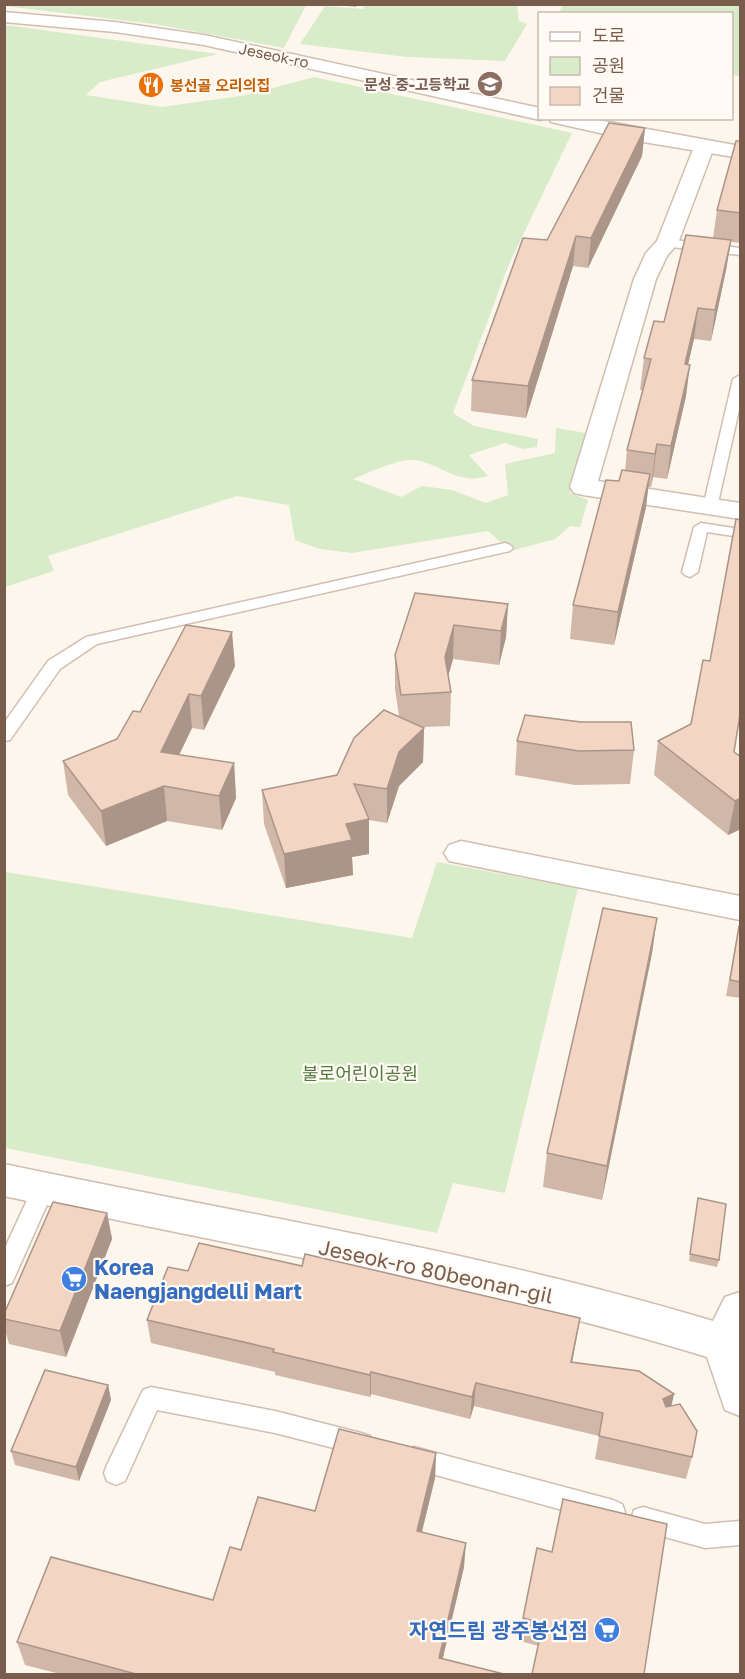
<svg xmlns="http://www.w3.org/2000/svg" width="745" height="1679" font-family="'Golos Text','Noto Sans KR',sans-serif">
<rect width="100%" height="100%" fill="#fdf6ec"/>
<!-- green -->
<g fill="#d8ecc9">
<path d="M5,4h301v1l-22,43 -130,-24 -149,-18z"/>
<path d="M365,5h152l2,16 8,3 -22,37 -98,-4 -107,-13 25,-38 38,3z"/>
<path d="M563,5h177v71l-8,-1v-61l-173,-1z"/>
<path d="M5,25l213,29 -118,28 -14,13 76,12 85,-12 67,-18 258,56 -63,131 -56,149 21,13 64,13 -1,8 -14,2 -18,-6 -36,12 19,21c-30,9 -44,-10 -72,-16 -14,-3 -49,13 -63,19l48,18 21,-11 30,4 34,13 22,-8 -3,-31 50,-11 1,-25 30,5 -16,60 18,7 -8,27 -10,-1 -15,13 -44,12 -23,-20 -136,22 -32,-4 -25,-9 -6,-35 -52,-9 -189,60 6,15 -49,16z"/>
<path d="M437,862l141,26 -73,305 -52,-10 -16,50 -432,-85v-276l407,66z"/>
</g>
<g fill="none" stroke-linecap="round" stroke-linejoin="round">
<!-- service casing -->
<g stroke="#d1beb0" stroke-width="3">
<g id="service">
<path d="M667,239l73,9v7l-77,-9 -2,-3z"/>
<path d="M740,375v31l-23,101 -7,4 -7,-4 30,-128z"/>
<path d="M701,523l39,6v8l-33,-5 -9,40 -8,5 -5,-2 -3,-3 12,-45z"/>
<path d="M505,543l5,2 3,3 -3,3 -413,93 -37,25 -50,71 -6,1v-18l44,-62 38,-24z"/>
<path d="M43,1180l8,3 3,6 -42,94 -8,3v-36l31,-67z"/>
<path d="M151,1387l124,24 86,22 9,3 3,8 -3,8 -9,3 -86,-22 -118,-23 -32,71 -9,4 -9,-4 -3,-8 3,-8 36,-75z"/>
<path d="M414,1447l199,53 9,4 3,8 -3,8 -9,4 -199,-55 -9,-3 -3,-8 3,-8z"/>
<path d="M643,1507l62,17 35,-3v24l-35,3 -62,-17 -9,-3 -3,-9 3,-9z"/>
</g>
</g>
<!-- minor casing -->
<g stroke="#d1beb0" stroke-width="3">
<g id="minor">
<path d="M704,141l7,2 3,4 -36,96 -11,13 -11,23 -58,202 142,22v16l-157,-24 -9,-2 -4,-6 64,-208 12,-26 11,-12 37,-94 3,-4z"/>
<path d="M461,841l279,55v24l-291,-59 -5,-8 5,-8z"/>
<path d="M4,1164c237,50 477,87 709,157l12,-24 15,-5v124l-15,-6 -18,-53c-230,-71 -468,-109 -703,-161z"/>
</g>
</g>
<!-- tertiary casing -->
<g stroke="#d1beb0" stroke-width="3">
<g id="tertiary">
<path d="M4,12l111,10 89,13 336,73v10h5l-5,2 -336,-75 -89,-13 -111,-10z"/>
<path d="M549,118h38l153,28v12l-109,-18 -80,-18z"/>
</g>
</g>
<!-- service -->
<use href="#service" fill="#fff" fill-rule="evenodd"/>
<!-- minor -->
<use href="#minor" fill="#fff" fill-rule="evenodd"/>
<!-- tertiary -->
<use href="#tertiary" fill="#fff" fill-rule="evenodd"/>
</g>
<!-- wall -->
<g fill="#d1b7a8">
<path d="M330,4h27l-1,3z"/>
<path d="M645,128l-3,28 -54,112 -15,-2 -47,152 -55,-7 1,-31 75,-140z"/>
<path d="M741,141v102l-10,-1 -5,28 -15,71 -17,-2 -6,25 -2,32 -19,83 -14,-2 -2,10h-3l-2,20 -32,138 -44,-6 3,-34 46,-124 6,-10 2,-21 16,-60h-3l4,-32 20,-36 49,-84 4,-28z"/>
<path d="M415,593l93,11 -2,33 -7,28 -46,-6 -5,16 3,17 -1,34 -27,1 1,1 -1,34 -24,24 -12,37 -18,-3v34l-17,3 1,18 -67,13 -22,-64 -2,-34 75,-15 62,-59 -4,-27v-34z"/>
<path d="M235,666l-31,64 -12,-2 -13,27 55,8 2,35 -14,32 -55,-9 -61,25 -38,-51 -5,-34 54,-22 23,-27z"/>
<path d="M517,741l117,9 -4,34 -55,1 -60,-10z"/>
<path d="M658,741l76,11 7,77 -13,6 -74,-60z"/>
<path d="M657,918l-5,35 -50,247 -59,-13 4,-34z"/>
<path d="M739,926h2v72l-15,-2z"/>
<path d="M698,1198l21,62 -2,7 -28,-6z"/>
<path d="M107,1213l5,26 -46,118 -57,-13 -5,-18v-12z"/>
<path d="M188,1271l388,70 -4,21 102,32 -3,11 21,52 -6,22 -91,-20 4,-23 -125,-30 -4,13 -99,-25 -1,3 -95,-22v-3l-124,-29 -4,-23z"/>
<path d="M108,1385l3,15 -32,81 -64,-16 -4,-14z"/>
<path d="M436,1453l-1,25 -13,54 42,35 -21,91 61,16h-444l-35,-9 -8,-23 196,-42 28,-50 74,-39z"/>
<path d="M537,1548l107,126 -124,-33 3,-23z"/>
</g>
<!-- shaded-wall -->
<g fill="#aa9588">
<path d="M645,128l-3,28 -54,112 3,-30z"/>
<path d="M576,236l-3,30 -47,152 2,-32z"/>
<path d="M731,240l-5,30 -15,71 4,-31z"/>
<path d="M698,308l-4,31 -13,56 4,-31z"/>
<path d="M690,365l-4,31 -19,83 4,-33z"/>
<path d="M657,444l-4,33 -2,10 4,-33z"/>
<path d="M650,474l-4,33 -32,138 4,-33z"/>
<path d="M508,604l-2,33 -7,28 2,-34z"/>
<path d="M454,625l-1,34 -9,32 1,-34z"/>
<path d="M232,632l3,34 -31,64 -3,-34z"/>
<path d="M189,694l3,34 -28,58 -3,-34z"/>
<path d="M424,728l-1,34 -24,24 -12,37v-34l12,-37z"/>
<path d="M234,763l2,35 -14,32 -3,-34z"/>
<path d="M164,786l3,35 -61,25 -5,-35z"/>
<path d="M741,798v31l-13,6 7,-34z"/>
<path d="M369,819v35l-17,3 1,18 -67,13 -2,-34 62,-30z"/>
<path d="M657,918l-5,35 -50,247 5,-34z"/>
<path d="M107,1213l5,26 -46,118 -6,-26z"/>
<path d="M580,1318l-4,23 -8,44 3,-23z"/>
<path d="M371,1372v22l-1,3v-22z"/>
<path d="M476,1383l-2,23 -4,13 2,-22z"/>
<path d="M108,1385l3,15 -32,81 -3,-14z"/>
<path d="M674,1394l-5,23 -6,-18z"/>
<path d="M436,1453l-1,25 -19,77 1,-24z"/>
<path d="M466,1543l-2,24 -25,107v-16z"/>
</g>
<!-- building -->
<g fill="#f3d5c3" stroke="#aa9588" stroke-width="1.5">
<path d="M609,123l36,5 -54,110 -15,-2 -48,150 -56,-6 51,-142 24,2z"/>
<path d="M736,141h5v72l-24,-3z"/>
<path d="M686,235l45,5 -16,70 -17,-2 -13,56 5,1 -19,81 -14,-2 -2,10 -28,-4 24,-91 -7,-1 10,-37 10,1z"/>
<path d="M622,470l28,4 -32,138 -45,-7 33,-125 13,1z"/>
<path d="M736,519l5,1v188l-7,44 7,5v41l-6,3 -77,-60 33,-17 12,-64 7,1z"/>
<path d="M415,593l93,11 -7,27 -47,-6 -9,32 6,35 -50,3 -6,-40z"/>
<path d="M186,625l46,7 -31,64 -12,-2 -28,58 73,11 -15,33 -55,-10 -63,25 -38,-50 54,-22 16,-28 7,1z"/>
<path d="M384,710l40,18 -25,24 -12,37 -33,-5 15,35 -23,5 6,16 -68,14 -22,-64 75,-15 17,-37z"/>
<path d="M525,715l56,7h50l3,28 -55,1 -62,-10z"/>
<path d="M603,908l54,10 -50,248 -60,-13z"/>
<path d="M739,926h2v56l-11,-2z"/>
<path d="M698,1198l28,6 -7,56 -29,-6z"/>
<path d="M53,1202l54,11 -47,118 -56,-12v-5z"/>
<path d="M199,1243l103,23 3,-12 275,64 -9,44 68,9 35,23 -11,5 3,8 14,-3 17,27 -5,26 -93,-21 4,-23 -127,-30 -4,14 -101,-25 -1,3 -97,-23 1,-3 -127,-29 21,-53 20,4z"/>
<path d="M45,1370l63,15 -32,82 -65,-16z"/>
<path d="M339,1429l97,24 -19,78 49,12 -27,115 65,16h-368l-119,-32 34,-85 162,43 17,-53 11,3 17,-53 57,14z"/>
<path d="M563,1499l104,25 -23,150h-112l11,-51 -20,-5 14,-70 15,4z"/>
</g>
<!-- icons -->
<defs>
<g id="school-disc" transform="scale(1.35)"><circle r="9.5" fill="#8d6e63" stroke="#fffaf3"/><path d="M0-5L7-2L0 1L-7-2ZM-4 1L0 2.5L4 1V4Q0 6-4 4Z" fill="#fff"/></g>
<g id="restaurant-disc" transform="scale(1.35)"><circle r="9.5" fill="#e8710a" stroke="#fffaf3"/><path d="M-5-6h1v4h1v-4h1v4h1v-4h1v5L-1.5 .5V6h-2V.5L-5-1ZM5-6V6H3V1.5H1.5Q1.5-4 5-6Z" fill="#fff"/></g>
<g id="supermarket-disc" transform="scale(1.35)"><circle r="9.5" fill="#3f7fe0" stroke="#fffaf3"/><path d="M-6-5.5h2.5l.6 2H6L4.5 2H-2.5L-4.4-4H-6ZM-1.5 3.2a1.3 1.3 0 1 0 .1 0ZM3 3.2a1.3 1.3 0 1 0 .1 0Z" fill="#fff"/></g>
</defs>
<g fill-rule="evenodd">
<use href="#school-disc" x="490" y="84"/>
<use href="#restaurant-disc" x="151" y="85"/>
<use href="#supermarket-disc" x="74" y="1279"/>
<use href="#supermarket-disc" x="607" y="1630"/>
</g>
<g text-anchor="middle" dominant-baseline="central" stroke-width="4.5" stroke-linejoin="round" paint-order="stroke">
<!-- far-street labels -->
<g font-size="15" fill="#7a5c4d" stroke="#fffaf3">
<text transform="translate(274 55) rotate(12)">Jeseok-ro</text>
</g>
<!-- far-education labels -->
<g font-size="15" font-weight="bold" fill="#785e54" stroke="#fffaf3" text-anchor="end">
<text x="470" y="84">문성 중-고등학교</text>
</g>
<!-- far-food labels -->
<g font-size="15" font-weight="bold" fill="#c56008" stroke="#fffaf3" text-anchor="start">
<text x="170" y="85">봉선골 오리의집</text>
</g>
<!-- park labels -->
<g font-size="18" fill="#537a41" stroke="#fffaf3">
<text x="360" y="1073">불로어린이공원</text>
</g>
<!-- near-shop labels -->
<g font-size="21" font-weight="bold" fill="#366cbe" stroke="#fffaf3" text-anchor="start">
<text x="94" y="1267">Korea<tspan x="94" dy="24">Naengjangdelli Mart</tspan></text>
<text x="588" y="1630" text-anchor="end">자연드림 광주봉선점</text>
</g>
<!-- near-street labels -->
<g font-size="21" fill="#7a5c4d" stroke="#fffaf3">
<text transform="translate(436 1271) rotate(12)">Jeseok-ro 80beonan-gil</text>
</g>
</g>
<!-- border -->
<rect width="745" height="1679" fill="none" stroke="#7a5c4d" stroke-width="12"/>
<!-- legend -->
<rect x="538" y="12" width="195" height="108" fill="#fffaf3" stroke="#cabbb1" stroke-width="1.5"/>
<rect x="550" y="32" width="30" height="9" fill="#ffffff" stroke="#cabbb1" stroke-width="1.5"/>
<text x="592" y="42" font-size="18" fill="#7a5c4d">도로</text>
<rect x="550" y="57" width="30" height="18" fill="#d8ecc9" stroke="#cabbb1" stroke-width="1.5"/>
<text x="592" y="72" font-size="18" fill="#7a5c4d">공원</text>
<rect x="550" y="87" width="30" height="18" fill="#f3d5c3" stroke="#cabbb1" stroke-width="1.5"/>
<text x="592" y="102" font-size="18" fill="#7a5c4d">건물</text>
</svg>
